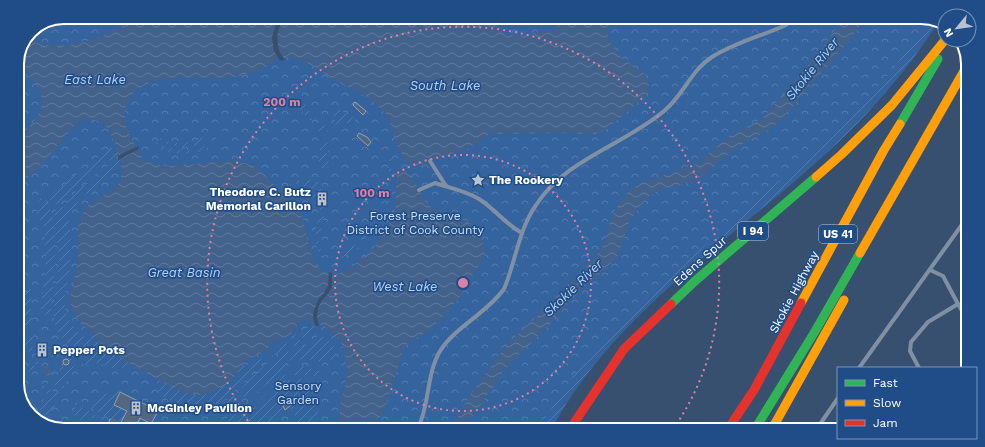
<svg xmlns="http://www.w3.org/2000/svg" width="985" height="447" font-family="'Work Sans',sans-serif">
<defs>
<pattern id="park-crowns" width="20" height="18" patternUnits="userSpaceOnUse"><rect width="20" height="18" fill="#34639e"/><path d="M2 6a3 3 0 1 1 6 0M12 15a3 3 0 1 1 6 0" fill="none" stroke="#527aad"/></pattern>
<pattern id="garden-furrows" width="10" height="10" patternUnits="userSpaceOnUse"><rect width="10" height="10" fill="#34639e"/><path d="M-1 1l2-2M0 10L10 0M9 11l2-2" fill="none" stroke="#527aad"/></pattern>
<pattern id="water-waves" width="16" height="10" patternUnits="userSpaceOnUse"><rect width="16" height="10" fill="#42618b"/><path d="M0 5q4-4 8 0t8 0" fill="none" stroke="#5e799c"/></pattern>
</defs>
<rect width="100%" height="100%" fill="#385070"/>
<!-- park -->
<path fill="url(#park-crowns)" d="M64,17l875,4c-32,50 -73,97 -118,137 -94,85 -207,156 -269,270l-506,-2 -21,-17 -8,-23v-325l14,-30z"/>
<!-- garden -->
<g fill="url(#garden-furrows)">
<path d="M94,18l2,4c-14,4 -27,5 -41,4l1,-5 19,1z"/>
<path d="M928,21h11c-32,50 -73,97 -118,137 -94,85 -207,156 -269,270h-12c25,-45 58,-86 95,-122l182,-158c42,-38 80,-80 111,-127z"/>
<path d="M292,97c13,2 19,14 20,25l-17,-17z"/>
<path d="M335,106l20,13 1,4h-13l-7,2 -3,-11z"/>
<path d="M221,121c-2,6 -4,12 -9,16 -13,13 -46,15 -56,-3l1,-1c4,4 8,8 14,9 10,3 29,0 36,-8 5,-4 9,-9 14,-13z"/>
<path d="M320,125h4l5,5 -7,4 -6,-7z"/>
<path d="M222,131l2,1c-9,15 -20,20 -36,21 -7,1 -13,1 -19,-1 -6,-2 -12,-6 -16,-10l2,-1c23,14 51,15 67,-10z"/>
<path d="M324,137l3,3 3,12 -9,-1 -2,-1 2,-8z"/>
<path d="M117,145l2,10 -16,9 -10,13 -23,14 -10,12 -6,1 -9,-8 14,-6 7,-6 3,-6 16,-8 15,-15z"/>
<path d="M320,153l10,1 -3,16 -8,6 -1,-4 3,-2 2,-5 -1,-3 -4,-2 1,-6z"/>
<path d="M389,155l2,4c2,37 -1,64 -32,88 -6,4 -14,10 -21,11l30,-22 14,-19 7,-24z"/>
<path d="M120,159l1,8 -7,5 -16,15 -17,10 -10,16 -2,8 2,17 -1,28 -6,34 1,9 4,11 7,10 6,6 20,8 28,20c-16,10 -14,2 -30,0 -6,-2 -12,3 -18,0l5,-11c-7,-4 -13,-5 -18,-9 -27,-18 -10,-59 -10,-84 -1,-15 -5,-35 -4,-49l3,-3 6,-1 14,-18 18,-10 11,-13z"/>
<path d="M314,178l4,4 5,11 -2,3 3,-1 3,5 -9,44 3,6 7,8 -2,1c-19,-12 -7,-38 -5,-56l5,-3 -2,-5c-12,7 -26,-2 -29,-15l9,2z"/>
<path d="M41,198c24,9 10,96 10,117l-5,1 -4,-2 -1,-6 5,-49 -2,-32 -7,-14v-8z"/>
<path d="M31,288v26l3,11 -11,8 -6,-1c0,-23 -2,-26 14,-44z"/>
<path d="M311,323l4,1c1,8 -3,15 -11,18 -5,-7 -2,-12 6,-15z"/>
<path d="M31,333l4,3 -5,10 10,6 1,5 -4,7h-2l-1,1 1,3 -3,6h-2l-2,-1 9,-18 -11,-5 -5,3 -4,-1c2,-8 5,-16 14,-19z"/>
<path d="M297,334l3,7v3c-14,5 -27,10 -38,19 -14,12 -34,40 -52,44 -5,1 -13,-2 -18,-3 -8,0 -17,0 -24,-5 -8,-5 -12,-10 -11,-20l25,13 14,3h6l8,-2 26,-18 5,-9c17,-1 27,-14 41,-21 3,-1 6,-2 9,-3l3,-7z"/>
<path d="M318,335c13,5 18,11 19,24l-21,3 -10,-3 -16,1 -3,2 -4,11 -18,12 -9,8 -11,4 -1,-1 -2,-8c11,-11 20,-22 33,-30 14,-9 32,-9 43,-23z"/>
<path d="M68,357l3,1 1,3 4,1 -13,26 -4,1 -6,-5 3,-6h3v-2l-1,-2 3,-7 6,-1 2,-5 -4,-2z"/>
<path d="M303,366l16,5 3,4v3l-7,2 -1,-4 -11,-1h-12c2,-6 7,-8 12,-9z"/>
<path d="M284,375l4,1c-23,10 -39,27 -46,51h-3c10,-26 21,-38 45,-52z"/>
<path d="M302,378l4,1 2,5 6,-2 -2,12 6,13 -1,20h-21l-1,-11 -6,-9 2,-2 -2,-3 -6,4 2,4 2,-1 1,2c-7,4 -13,8 -17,16h-25l3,-9 7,-11 -1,-1 10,-11 10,-7v-2l14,-6h11z"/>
<path d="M42,385l15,8 2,4 -13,24 -4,2 -4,-3 -2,-6 1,-3 5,3 1,-2 -5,-3 1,-2 1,1 2,-6h1l1,-2 -1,-1 5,-8 -7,-3 2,-1z"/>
<path d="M113,389h5l3,2 -7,14 13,6 -7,13 -30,-16 1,-2 -3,-2 2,-3c6,0 10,1 12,-7h4z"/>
<path d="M234,395l1,9 -2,4 -17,3 -4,-1z"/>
<path d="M72,400l10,5 -1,2 15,8 -3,3h-5v7l-1,1 -13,-11 -1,-2 3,-7 -3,-3z"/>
<path d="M246,400l2,3 -10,24h-6l-2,-5 -5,-4c11,0 14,-7 17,-16z"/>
<path d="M140,418c9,1 19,6 27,2l3,6 6,-1 3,2h-44z"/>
</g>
<!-- water -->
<g fill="url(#water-waves)">
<path d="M134,17l141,1c12,3 30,5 42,0l178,1 6,12 5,3 12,2 30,-5 7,-2 12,-10h42l-1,15 1,7 4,6 8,11 24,16 4,7v4l-4,12 -40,33 -10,4h-8l-26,-1 -71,1 -23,15 -34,11 -17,6c-20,-3 -21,-37 -29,-50 -5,-8 -14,-15 -22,-20 -8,-6 -18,-9 -27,-14 -14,-8 -28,-21 -45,-24 -21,-3 -21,8 -35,13 -8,3 -16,4 -24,6 -31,5 -85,-10 -105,22 -12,20 4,44 15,61 36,17 76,-10 111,7 6,3 9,8 14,12 9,10 18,19 28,28 12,18 8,46 23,62 8,8 17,6 25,2 21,-12 46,-39 50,-63 2,-11 -1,-32 6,-39l4,2 7,6 13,24 5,5 17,10 20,5 3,3 9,10 3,7 3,14 -12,20 -7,7 -4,12 -15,18 -18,19 -21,12 -6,10 -15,49 -12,26h-37l3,-28 7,-28 -5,-24 -2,-6 -11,-11 -8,-6 -11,-2v-2l-8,-1 -5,3 -4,8 -6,5 -17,7 -8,9 -20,10 -7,13 -12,11 -14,7 -8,2h-6l-14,-3 -25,-13 -27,-15 -28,-20 -25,-25 -6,-14 -1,-9 3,-14 3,-10 3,-21 -1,-22 1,-8 7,-14 8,-6 21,-14 5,-5 2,-11 -6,-26 -9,-18 -5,-5 -15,-4 -12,7 -38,45 -20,16 1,-46c5,-5 9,-10 14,-16 12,-16 13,-25 3,-43l1,-1h-2l-17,-12v-7l10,-22c33,16 80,0 107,-22z"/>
<path d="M843,20h21l-24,32 -62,71 -9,7 -33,17 -24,22 -19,13 -34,8 -14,9 -16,23 -11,33 -4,5 -14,14 -16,12 -37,41 -42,42 -40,59h-14l19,-33 16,-22 19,-26 90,-89 9,-13 6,-24 8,-17 10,-12 13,-9 55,-19 34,-28 33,-18 56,-66z"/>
<circle cx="47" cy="371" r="4.5"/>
</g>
<!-- pier -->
<g fill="#385070">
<path d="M280,18h6l-6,8 -3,10 2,15 6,9 -5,1 -6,-10 -2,-14 3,-10z"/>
<path d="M138,146l1,3 -21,11v-4z"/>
<path d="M329,272l3,1v14l-5,8 -5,5 -4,8 -1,9 2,9h-4l-2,-10 1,-6 4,-10 6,-7 4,-7z"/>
</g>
<!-- building -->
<g fill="#546780" stroke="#92a1b4">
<path d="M355,102l11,9 -3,4 -10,-10z"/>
<path d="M359,133l8,4 4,5 -3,4 -11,-10z"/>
<path d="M324,195l2,5 -5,3 -2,-5z"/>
<circle cx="42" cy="350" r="3"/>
<circle cx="66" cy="362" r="3"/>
<path d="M120,392l38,19 -7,13 -11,-6 -5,9h-19l-3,-2 -1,2h-5l3,-8 10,5 7,-13 -13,-6z"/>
<path d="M289,402l2,3 -6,5 -2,-4z"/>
</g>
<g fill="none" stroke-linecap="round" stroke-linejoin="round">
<!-- street-tunnel -->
<g stroke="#566a85" stroke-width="8" stroke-dasharray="8 4" stroke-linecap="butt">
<path d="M110,421l11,6"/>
<path d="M126,427l13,-25"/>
</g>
<!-- lane -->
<g stroke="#7f90a5" stroke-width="4">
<path d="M430,161l16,25"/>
<path d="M419,190l16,-7c15,5 31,8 44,16 16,10 26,25 43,34"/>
<path d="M930,270l13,6 15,28"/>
<path d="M966,276l-4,-7 4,-5"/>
<path d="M859,368l107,-149"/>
<path d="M919,368l-9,-17 1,-9 17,-20 30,-18 7,12"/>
<path d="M418,428c12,-24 8,-53 22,-77 16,-25 46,-37 64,-62 12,-28 14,-58 32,-84 31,-47 88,-60 128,-94 19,-15 27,-41 48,-54 22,-14 49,-21 72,-31l9,-6"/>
<path d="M816,430l22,-32"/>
</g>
<!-- fast -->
<g stroke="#30b455" stroke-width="9">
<path d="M900,124l38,-65"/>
<path d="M671,304l24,-23 121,-104"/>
<path d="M755,429l59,-96 46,-80"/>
</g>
<!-- slow -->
<g stroke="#ff9f0a" stroke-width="9">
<path d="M816,177l26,-23 50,-49 53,-65"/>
<path d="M860,253l108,-189"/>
<path d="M801,303l83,-153 16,-26"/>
<path d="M772,429l72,-129"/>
</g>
<!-- jam -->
<g stroke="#e5322d" stroke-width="9">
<path d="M570,429l54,-80 47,-45"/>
<path d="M728,429l26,-39 47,-87"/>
</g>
</g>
<!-- distance rings -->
<g fill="none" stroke="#dd80a5" stroke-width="2" stroke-dasharray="2 4">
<circle cx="463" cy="283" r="128"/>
<path d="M251 426A256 256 0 1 1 674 428"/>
</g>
<!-- icons -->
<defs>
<g id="sight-bare" transform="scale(1.08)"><path d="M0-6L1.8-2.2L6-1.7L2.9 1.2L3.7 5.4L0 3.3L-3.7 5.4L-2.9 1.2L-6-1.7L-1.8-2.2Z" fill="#b9c2cd" stroke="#204d88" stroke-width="2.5" paint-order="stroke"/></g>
<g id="building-bare" transform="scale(1.08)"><path d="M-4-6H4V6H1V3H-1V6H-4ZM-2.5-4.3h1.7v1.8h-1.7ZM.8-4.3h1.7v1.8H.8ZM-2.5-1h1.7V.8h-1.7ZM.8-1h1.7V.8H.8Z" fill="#b9c2cd" stroke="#204d88" stroke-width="2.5" paint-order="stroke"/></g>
</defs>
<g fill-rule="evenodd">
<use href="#sight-bare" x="478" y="180"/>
<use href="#building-bare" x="322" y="199"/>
<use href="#building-bare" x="42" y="350"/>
<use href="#building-bare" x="136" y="408"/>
</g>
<g text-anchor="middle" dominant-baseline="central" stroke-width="3" stroke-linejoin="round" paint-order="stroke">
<!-- shield labels -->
<g fill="#204d88" stroke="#bccadb" stroke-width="1">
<rect x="738" y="222" width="30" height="18" rx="3"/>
<rect x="819" y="225" width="38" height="18" rx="3"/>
</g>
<g font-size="11" font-weight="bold" fill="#fff">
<text x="753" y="231">I 94</text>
<text x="838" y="234">US 41</text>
</g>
<!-- poi labels -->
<g font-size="12" font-weight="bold" fill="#fff" stroke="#204d88" text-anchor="start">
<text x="489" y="180">The Rookery</text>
<text x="311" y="192" text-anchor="end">Theodore C. Butz<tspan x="311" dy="14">Memorial Carillon</tspan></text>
<text x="53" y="350">Pepper Pots</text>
<text x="147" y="408">McGinley Pavilion</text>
</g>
<!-- park labels -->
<g font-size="12" fill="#cfe1f8" stroke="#204d88">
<text x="415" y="216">Forest Preserve<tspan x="415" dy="14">District of Cook County</tspan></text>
<text x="298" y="386">Sensory<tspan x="298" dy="14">Garden</tspan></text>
</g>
<!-- street labels -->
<g font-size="12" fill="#fff" stroke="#204d88">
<text transform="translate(700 261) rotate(-42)">Edens Spur</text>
<text transform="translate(794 292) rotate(-62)">Skokie Highway</text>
</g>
<!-- water labels -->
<g font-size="13" font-style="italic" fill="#b6d1f2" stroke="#204d88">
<text transform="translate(812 69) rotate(-51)">Skokie River</text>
<text x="95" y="79">East Lake</text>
<text x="445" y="85">South Lake</text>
<text x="184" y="272">Great Basin</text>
<text x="405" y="286">West Lake</text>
<text transform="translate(573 288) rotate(-44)">Skokie River</text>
</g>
</g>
<!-- crop -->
<path d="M0 0H985V447H0ZM64 24H921A40 40 0 0 1 961 64V383A40 40 0 0 1 921 423H64A40 40 0 0 1 24 383V64A40 40 0 0 1 64 24Z" fill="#204d88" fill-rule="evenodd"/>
<path fill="none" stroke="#fff" stroke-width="2" d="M64 24H921A40 40 0 0 1 961 64V383A40 40 0 0 1 921 423H64A40 40 0 0 1 24 383V64A40 40 0 0 1 64 24Z"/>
<circle cx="463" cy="283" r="6" fill="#dd80a5" stroke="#204d88" stroke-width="2"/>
<g font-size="12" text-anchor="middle" font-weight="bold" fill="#dd80a5" stroke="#204d88" stroke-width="3" stroke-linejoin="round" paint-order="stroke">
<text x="282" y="106">200 m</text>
<text x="372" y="197">100 m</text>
</g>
<!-- legend -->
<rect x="837" y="367" width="140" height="72" fill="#204d88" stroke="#7994b8"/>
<rect x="845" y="380" width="20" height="6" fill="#30b455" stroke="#7994b8"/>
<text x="873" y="387" font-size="12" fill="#ffffff">Fast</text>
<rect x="845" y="400" width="20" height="6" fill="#ff9f0a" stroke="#7994b8"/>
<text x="873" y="407" font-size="12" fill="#ffffff">Slow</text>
<rect x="845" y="420" width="20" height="6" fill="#e5322d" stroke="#7994b8"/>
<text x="873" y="427" font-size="12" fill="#ffffff">Jam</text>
<!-- north arrow -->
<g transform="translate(957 28) rotate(241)"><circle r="19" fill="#204d88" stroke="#7994b8"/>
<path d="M0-3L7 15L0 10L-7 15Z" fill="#b9c2cd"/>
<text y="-6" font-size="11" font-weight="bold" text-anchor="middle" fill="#ffffff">N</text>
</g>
</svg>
